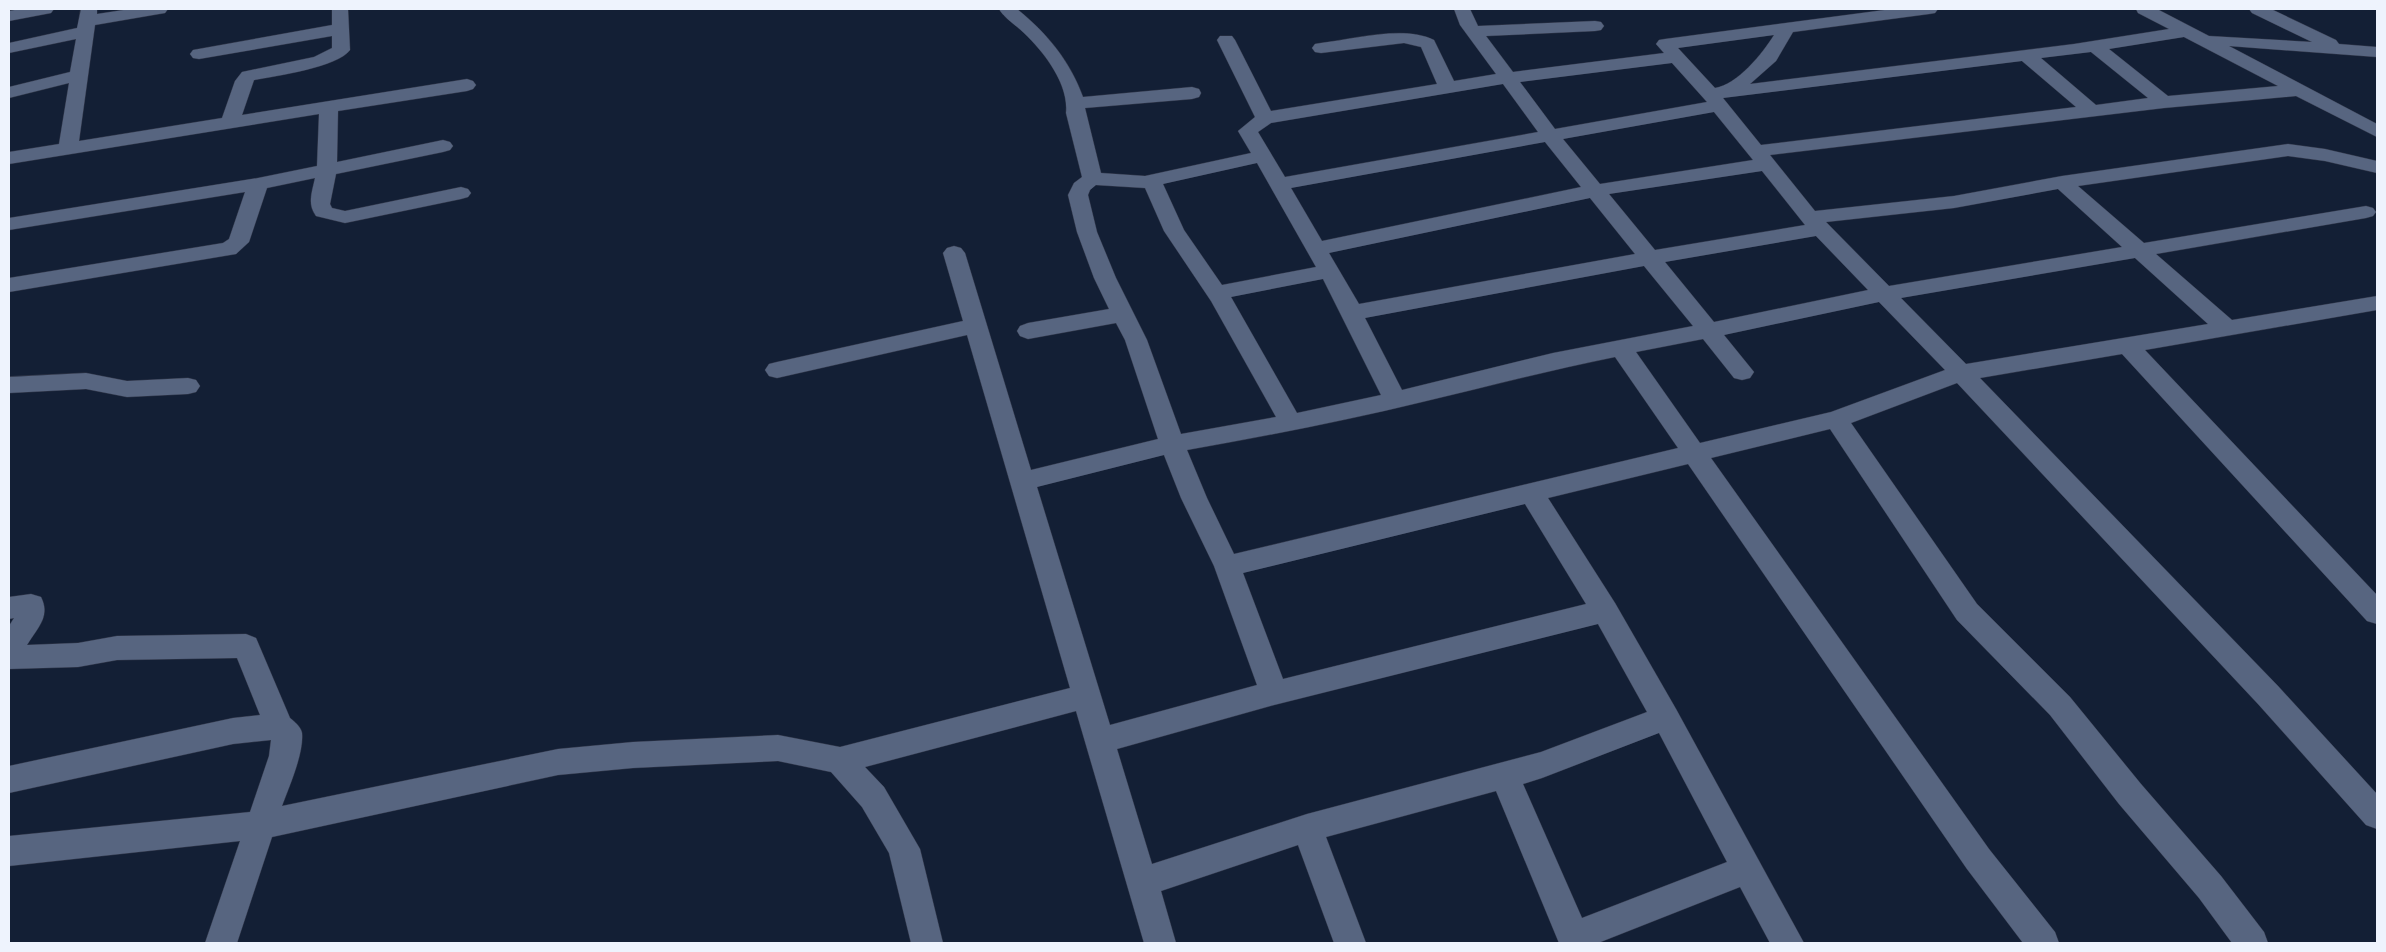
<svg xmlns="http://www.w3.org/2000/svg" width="2386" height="952" font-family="Jost,sans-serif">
<rect width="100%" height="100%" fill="#131f35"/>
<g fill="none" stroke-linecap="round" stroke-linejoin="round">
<!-- street casing -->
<g stroke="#313749" stroke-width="1">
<g id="street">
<path d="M20,9h34l-3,4 -42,8v-10z"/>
<path d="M81,9h16v5l33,-5h38l-3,4 -6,1 -64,11 -16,116 143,-23 13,-37 7,-9 72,-15 18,-9v-12l-133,23 -6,-1 -3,-4 3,-4 139,-25v-16h16l2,41c-12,17 -74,26 -96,30l-12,35 225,-36 6,2 3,4 -3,4 -6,2 -129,20 -1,51 106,-22 7,2 3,4 -3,4 -7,2 -107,22 -6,30 2,4 13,3 116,-24 7,2 3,4 -3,4 -7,2 -116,24 -29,-7c-9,-12 -4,-24 -1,-38l-48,10 -18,54 -13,12 -227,38v-14l214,-35 6,-4 16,-47 -236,38v-12l249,-40 59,-12 2,-52 -310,50v-12l50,-8 10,-61 -60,15v-11l61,-15 6,-33 -67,14v-10l68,-15z"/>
<path d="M999,9h18c30,24 53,52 66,88l109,-10 7,2 2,4 -2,4 -7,2 -107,9 16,65 44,3 106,-23 -13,-22 17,-14 -38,-77 3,-4h12l3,4 36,71 166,-27 -16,-37 -17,-4 -83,10 -6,-1 -3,-4 3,-4 6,-1c33,-4 83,-18 113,-3l20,41 42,-7 -36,-49 -6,-16h16l8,17 117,-5 6,1 3,4 -3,4 -6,1 -109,5 27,36 151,-19 -8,-9 3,-4 6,-1 227,-30h46l-3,4 -6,1 -136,18 -17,29 -26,23 324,-40 95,-15 -31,-16 -2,-4h21l52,27 103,6 -60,-29 -3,-4h22l65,31 3,4 38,3v10l-148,-11 148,78v13l-81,-41 -132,12 -394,47 45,56 139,-15 108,-20 226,-32 37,5 52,12v12l-52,-12 -37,-5 -210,30 66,57 222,-37 7,2 3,4 -3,4 -7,2 -210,36 76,66 145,-24v14l-232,40 232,245v29l-10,-3 -245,-267 -142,24 298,308 99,108v35l-11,-4 -108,-121 -301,-321 -106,40 126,181 93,93 71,87 80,92 43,56 4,11h-36l-33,-45 -80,-94 -69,-89 -93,-95 -127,-191 -119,29 278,391 66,83 4,11h-36l-56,-74 -279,-405 -140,34 67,105 61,106 128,234h-34l-30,-56 -142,56h-39l-63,-152 -170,46 40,106h-32l-36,-98 -137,46 15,52h-32l-68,-232 -211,56 19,20 36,62 23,94h-32l-22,-90 -27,-46 -31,-35 -53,-11 -145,7 -75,7 -286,62 -35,106h-32l35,-102 -231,25v-30l241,-24 19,-56 2,-16 -38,4 -224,49v-27l224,-48 27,-3 -23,-57 -120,2 -39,7 -69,2v-43l5,-8 -5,1v-22l22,-3 10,3c10,20 -4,31 -14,48l51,-2 39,-7 129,-2 10,4 34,80c5,4 11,9 12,15 2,20 -13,54 -20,73l276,-57 75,-7 145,-7 62,12 230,-59 -103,-353 -190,43 -8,-2 -4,-6 4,-6 8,-2 186,-41 -20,-68 4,-5 7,-2 7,2 4,5 66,217 127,-31 -33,-99 -9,-17 -88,16 -8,-3 -3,-5 3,-5 8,-3 81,-14 -15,-31 -17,-46 -9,-37 6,-12 8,-6 -16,-64c3,-29 -22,-61 -42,-80 -8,-8 -20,-15 -25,-24zM1774,35c-11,18 -37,50 -59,53l-37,-40zM2184,37l94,49 -110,10 -59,-47zM2091,52l57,46 -52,7 -55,-47zM2022,61l54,46 -315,38 -38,-47zM1672,63l35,39 -152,27 -35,-47zM1503,84l35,48 -253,45 -27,-45 13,-9zM1714,112l39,48 -153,24 -37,-45zM1545,142l36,45 -259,54 -31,-53zM1257,163l59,104 -94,18 -38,-55 -21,-46zM1762,171l43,54 -150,25 -46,-56zM1096,185l49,3 19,43 47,70 65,116 -95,17 -34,-94 -31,-62 -19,-46 -9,-37 2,-5zM2058,189l64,58 -233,39 -63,-64 128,-14zM1590,198l45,56 -276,50 -30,-51zM1816,236l52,54 -154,32 -49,-60zM2135,258l73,66 -242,40 -65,-66zM1644,266l49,60 -140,27 -151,37 -37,-72zM1323,279l58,116 -84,18 -66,-116zM1879,302l66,68 -114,42 -131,31 -64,-91 67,-13 31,39 8,2 8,-2 4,-6 -30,-37zM1615,357l63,91 -444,106 -27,-56 -20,-48c79,-14 157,-29 235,-48 64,-15 128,-32 193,-45zM1164,455l17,43 33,68 43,119 -147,40 -73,-238zM1525,504l61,100 -303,75 -40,-106zM1598,624l49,88 -106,40 -234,62 -155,50 -35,-115 157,-44zM1659,733l68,129 -145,56 -59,-134 19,-6z"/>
<path d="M86,373l41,8 61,-3 8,2 4,6 -4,6 -8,2 -61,3 -41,-8 -77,4v-16z"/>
</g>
</g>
<!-- street -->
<use href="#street" fill="#576580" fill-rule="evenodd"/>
</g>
<!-- border -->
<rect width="2386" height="952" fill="none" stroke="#eef3fd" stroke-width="20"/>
</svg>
